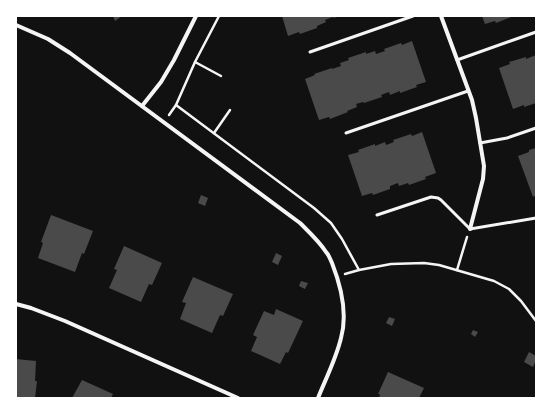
<svg xmlns="http://www.w3.org/2000/svg" width="552" height="414" font-family="Cabin,sans-serif">
<rect width="100%" height="100%" fill="#111"/>
<!-- building -->
<g fill="#4a4a4a">
<path d="M113,16h9l-7,5z"/>
<path d="M282,16h58l-6,2 -1,-1 -8,3 1,2 -9,4v2l-17,6 -1,-2 -11,4z"/>
<path d="M482,16h32l-18,7 -1,-2 -10,3z"/>
<path d="M412,41l14,41 -10,3 1,2 -17,6v-2l-10,4 -1,-3 -8,3 1,2 -18,6 -1,-1 -7,2 1,3 -10,4 1,1 -18,7 -1,-2 -10,3 -14,-41 10,-4 -1,-1 18,-6v1l9,-3 -1,-3 9,-3 -1,-2 18,-6v2l9,-3 1,3 9,-3 -1,-2 17,-6 1,2z"/>
<path d="M536,55v48l-12,4v-2l-11,4 -14,-41 11,-4 -1,-2 17,-5v2z"/>
<path d="M422,132l14,41 -11,4 1,2 -17,6 -1,-2 -9,3 -1,-3 -8,3v3l-17,6 -1,-2 -10,3 -14,-41 11,-3 -1,-2 17,-6v2l10,-4 1,3 8,-3 -1,-2 18,-6 1,2z"/>
<path d="M536,148v47l-3,2 -15,-41 11,-4v-2z"/>
<path d="M201,195l7,3 -3,8 -7,-3z"/>
<path d="M51,215l42,16 -9,23 -2,-1 -7,19 -37,-14 5,-15 -2,-1z"/>
<path d="M124,246l38,17 -10,22 -3,-1 -8,18 -32,-14 8,-18 -3,-1z"/>
<path d="M276,253l6,3 -4,9 -6,-3z"/>
<path d="M193,277l40,17 -10,22 -3,-1 -8,18 -32,-14 6,-16 -4,-1z"/>
<path d="M301,281l7,2 -3,6 -6,-3z"/>
<path d="M276,309l27,12 -15,32 -2,-1 -6,12 -29,-13 6,-14 -4,-2 11,-24 10,4z"/>
<path d="M389,317l6,2 -3,7 -6,-3z"/>
<path d="M473,330l5,2 -3,5 -4,-3z"/>
<path d="M529,352l7,4v4l-3,7 -9,-5z"/>
<path d="M16,359l20,2 -1,20h2l-2,17h-19z"/>
<path d="M388,372l36,16 -5,10h-40l1,-4h-2z"/>
<path d="M82,380l31,14 -2,4h-39z"/>
</g>
<g fill="none" stroke-linecap="round" stroke-linejoin="round">
<!-- path -->
<g stroke="#f5f5f5" stroke-width="2.5">
<path d="M195,62l26,14"/>
<path d="M176,105l138,103 17,15 11,16 17,31"/>
<path d="M169,115l7,-10 19,-43 24,-46"/>
<path d="M214,133l16,-23"/>
<path d="M457,270l10,-33"/>
<path d="M345,274l14,-4 32,-6 33,-1 15,2 55,16 15,8 12,12 15,20"/>
</g>
<!-- service -->
<g stroke="#f5f5f5" stroke-width="3">
<path d="M310,52l103,-36"/>
<path d="M457,60l79,-28"/>
<path d="M346,133l122,-42"/>
<path d="M480,143l27,-5 29,-10"/>
<path d="M377,215l54,-18 7,1 3,2 29,29 66,-11"/>
</g>
<!-- minor -->
<g stroke="#f5f5f5" stroke-width="4">
<path d="M441,16l31,84 4,18 8,48 -1,13 -13,50"/>
<path d="M16,25l32,14 22,14 230,170c9,9 19,18 26,29 3,3 4,7 6,11 9,23 16,50 9,75 -5,21 -15,40 -23,60"/>
<path d="M142,106l19,-24 13,-22 22,-44"/>
<path d="M16,304l15,4 34,13 173,77"/>
</g>
</g>
<!-- border -->
<rect width="552" height="414" fill="none" stroke="#ffffff" stroke-width="34"/>
</svg>
